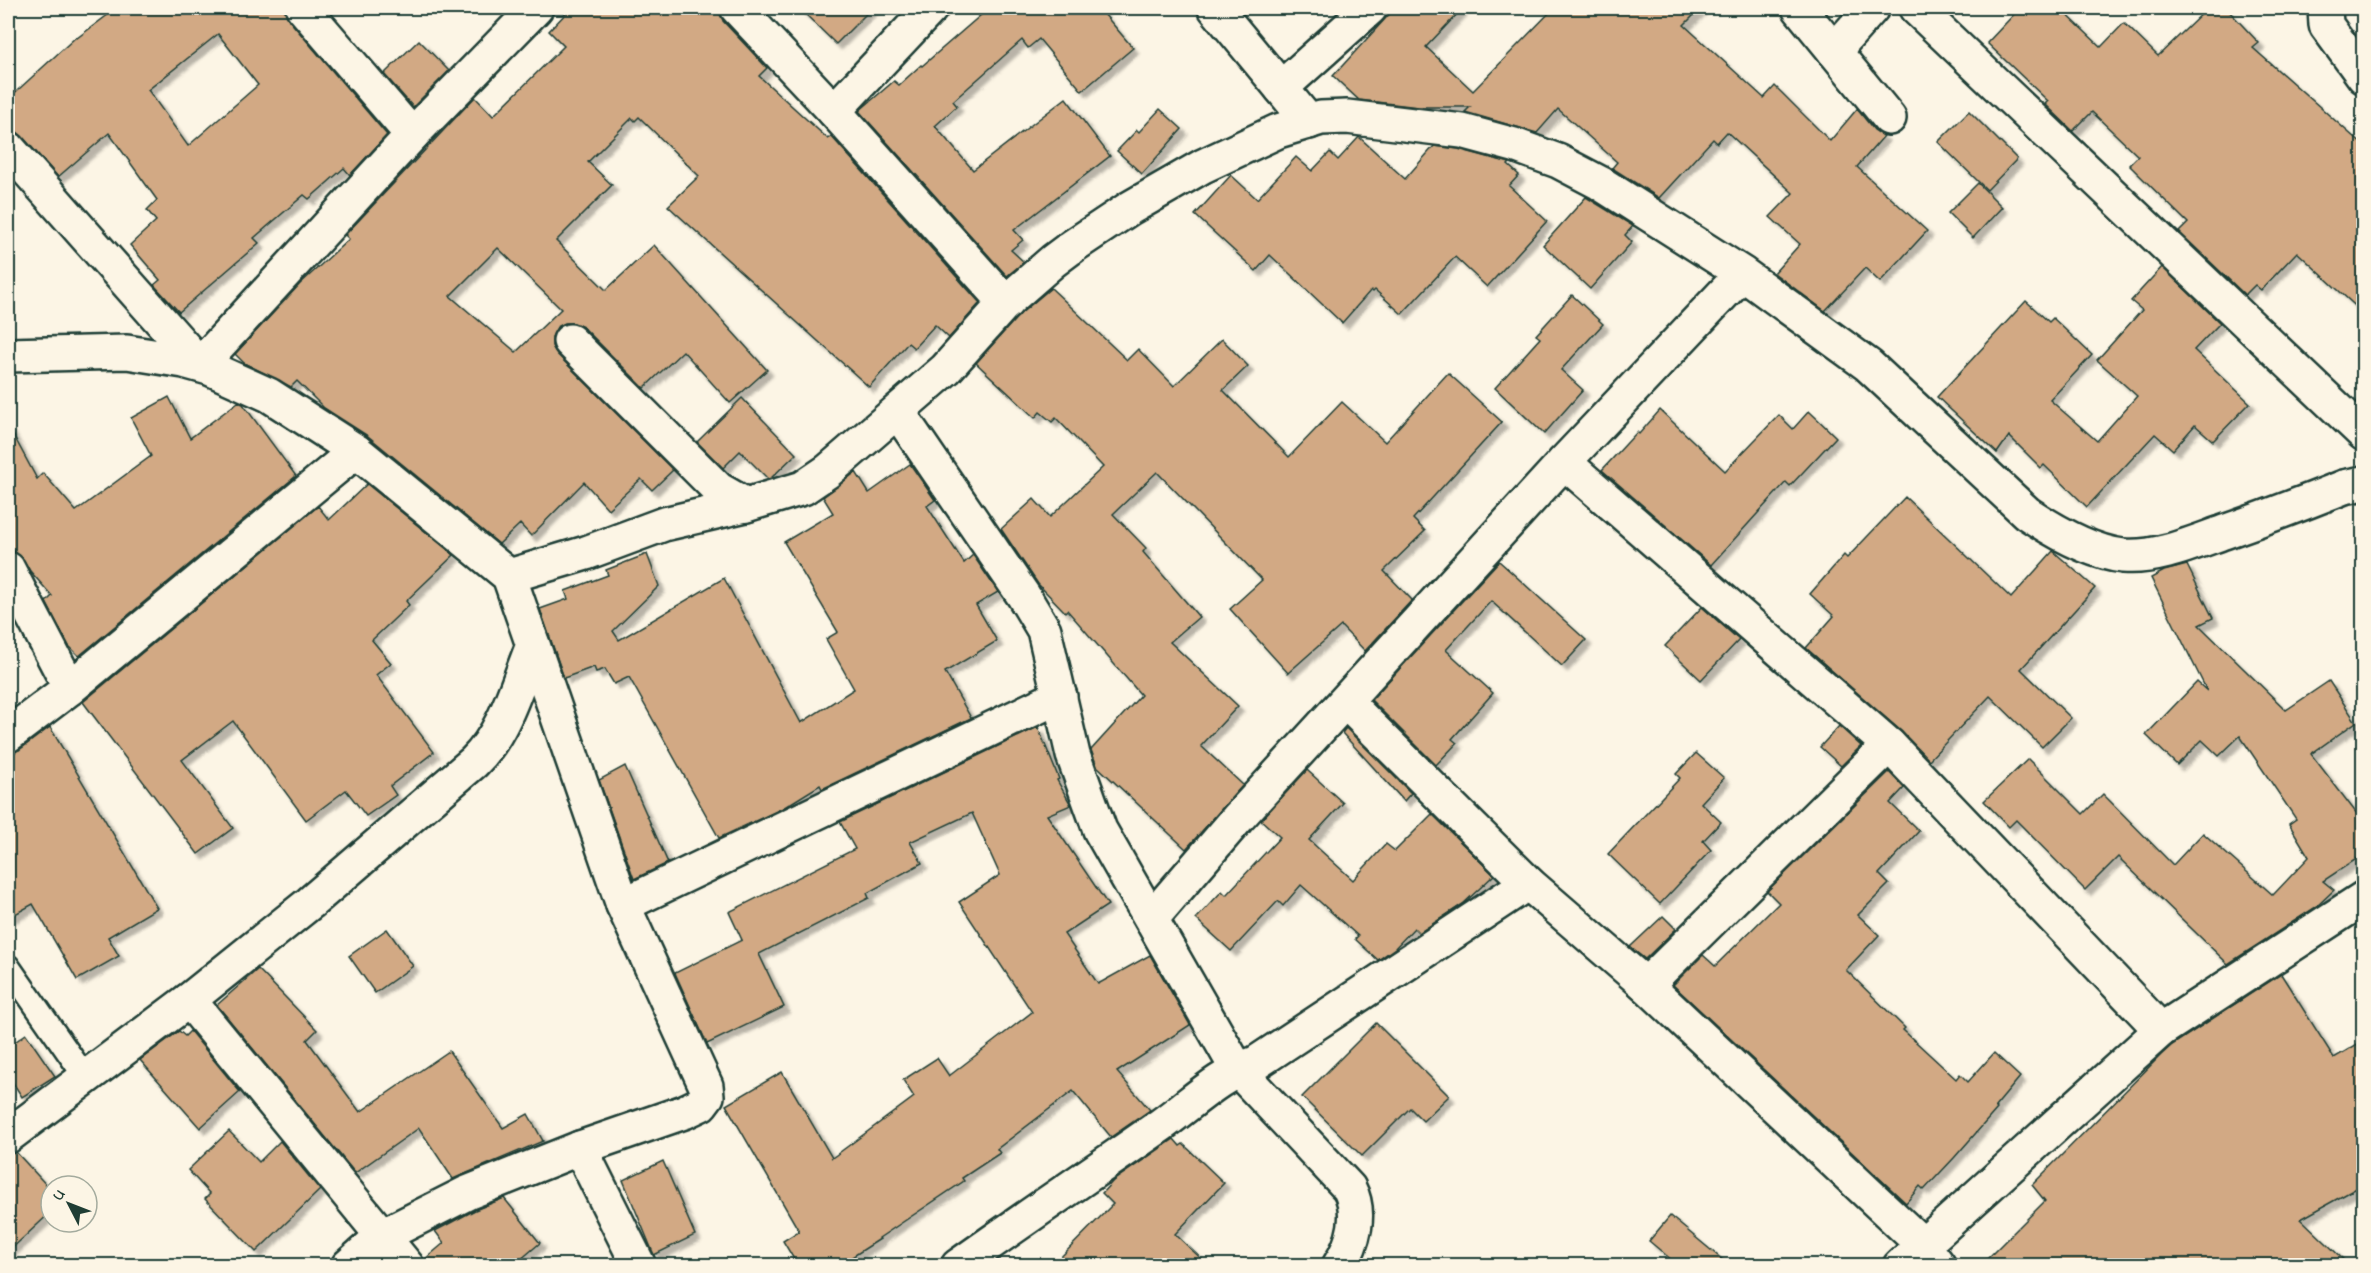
<svg xmlns="http://www.w3.org/2000/svg" width="2371" height="1273" font-family="'Indie Flower',sans-serif">
<defs>
<filter id="shadow"><feDropShadow dx="5.5" dy="5.5" stdDeviation="1.5" flood-color="#0004"/></filter>
</defs>
<rect width="100%" height="100%" fill="#fcf5e5"/>
<filter id="ink" filterUnits="userSpaceOnUse"><feTurbulence type="fractalNoise" baseFrequency=".0167" numOctaves="2"/><feDisplacementMap in="SourceGraphic" scale="12" xChannelSelector="R" yChannelSelector="G"/><feConvolveMatrix kernelMatrix="1 2 1 2 8 2 1 2 1" color-interpolation-filters="sRGB"/></filter>
<g filter="url(#ink)">
<!-- building -->
<g fill="#d2a984" stroke="#1f3d34" stroke-width="1.5" fill-rule="evenodd" filter="url(#shadow)">
<path d="M117,8h168l4,12 98,115 -37,40 -6,-7 -35,31 -5,-4 -50,43 5,5 -80,69 -25,-27 6,-5 -30,-35 26,-24 -9,-11 10,-10 -48,-67 -51,44 -36,-41 -8,-6h-6v-31l68,-62 1,1zM218,34l40,51 -70,61 -40,-56z"/>
<path d="M571,8h148l4,13 44,47 -8,8 69,63 3,-3 149,167 -31,35 -14,-13 -21,23 -6,-5 -39,44 -201,-181 31,-30 -60,-59 -4,4 -3,-3 -44,44 24,23 -56,56 50,49 48,-45 113,125 -37,33 -47,-52 -39,37 -61,-61 -9,-4h-9l-8,4 -5,10v9l5,8 116,116 -21,20 -11,-11 -33,30 -24,-27 -53,54 -11,-12 -21,20 -131,-108 -44,-28 -27,-27 -6,6 -47,-24 -9,-9 65,-70 49,-45 -4,-4 130,-138 18,19 71,-70 -15,-15zM498,248l63,61 -45,43 -66,-56z"/>
<path d="M799,8h73l-36,36z"/>
<path d="M989,8h110l34,40 -51,43 -43,-52 -11,9 -6,-8 -69,61 4,5 -22,20 38,44 93,-72 44,58 -96,74 9,10 -12,10 13,12 -17,14 -148,-165 35,-30 5,4 22,-20 1,1z"/>
<path d="M1395,8h68l-37,39 47,44 81,-83h147l-17,17 80,73 11,-12 55,55 27,-32 17,21 10,6 -27,31 70,64 -47,51 -15,-14 -40,43 -51,-38 26,-29 -30,-27 23,-24 -66,-61 -10,11 -4,-4 -54,59 -47,-30 5,-6 -59,-53 -21,24 -72,-21 5,-5h-51l-60,-7 -26,-24z"/>
<path d="M2020,8h40l41,39 23,-24 34,33 50,-48h18l33,35 -6,5 111,98v168l-67,-62 -36,38 -6,-5 -10,10 -66,-63 9,-9 -59,-58 9,-9 -46,-44 -19,19 -28,-27 3,-3 -61,-58z"/>
<path d="M419,40l30,31 -36,36 -29,-33z"/>
<path d="M1160,109l22,20 -40,45 -25,-23 20,-21 2,2z"/>
<path d="M1969,111l48,48 -30,31 -49,-48z"/>
<path d="M1359,137l46,42 29,-33 24,3 52,14 -2,2 11,10 -10,11 38,35 -60,66 -32,-30 -53,57 -27,-24 -2,2 -2,-2 -29,33 -72,-68 -14,16 -61,-56 36,-40 26,24 39,-42 16,14 18,-19 8,8z"/>
<path d="M1978,183l24,24 -29,31 -25,-25z"/>
<path d="M1586,197l47,29 -8,9 7,7 -42,47 -47,-44z"/>
<path d="M2162,267l58,56 -26,27 56,53 -37,38 -18,-16 -22,25 -18,-16 -68,73 -43,-42 -3,3 -32,-32 -12,17 -60,-56 89,-96 23,21 4,-4 39,37 -42,45 47,41 40,-45 -40,-36 45,-50 -11,-9z"/>
<path d="M1051,288l76,72 11,-11 36,37 48,-47 26,27 -25,24 66,67 53,-55 43,40 63,-69 54,49 -89,97 12,12 -41,40 28,29 -47,51 -24,-25 -53,47 -58,-64 32,-29 -105,-108 -44,42 33,34 -3,4 56,65 -29,25 68,64 -37,40 42,39 -57,64 -89,-83 -6,-16 50,-55 -74,-85 -2,2 -27,-28 -37,-55 33,-30 16,18 53,-50 -47,-49 -4,4 -12,-10 -5,6 -59,-55 44,-49z"/>
<path d="M1572,295l31,29 -42,46 22,20 -39,44 -49,-46 45,-50 -4,-3z"/>
<path d="M169,397l21,41 48,-36 5,2 53,72 -217,180 -10,-10 -23,-44 6,-6 -22,-25 -6,-11 -16,-15v-120l29,54 6,-6 33,38 75,-55 -20,-38z"/>
<path d="M742,398l54,56 -25,24 -3,1 -28,-28 -17,17 -26,-26z"/>
<path d="M1660,410l65,61 54,-56 14,14 16,-18 27,26 -46,49 -4,-4 -75,83 -109,-95 35,-38 2,2z"/>
<path d="M910,464l25,36 -8,6 37,57 9,-8 25,37 -22,13 21,36 -52,31 26,46 -149,71 -2,-4 -37,23 -64,30 -90,-161 -15,7 -9,-15 -9,3 -2,-5 -30,11 -24,-69 28,-10 -3,-8 43,-16 -2,-5 41,-16 12,32 -46,45 6,9 105,-62 77,145 53,-34 -28,-50 12,-7 -54,-90 49,-29 -10,-16 33,-25 13,21z"/>
<path d="M367,484l87,71 -48,46 3,4 -37,35 19,23 -15,12 58,77 -44,34 6,9 -30,21 -20,-26 -40,30 -73,-99 -51,39 51,68 -35,26 -115,-152 235,-196 11,14z"/>
<path d="M1905,497l106,101 42,-47 42,37 -74,81 50,49 -29,29 -52,-51 -61,64 -28,-29 -95,-83 28,-32 -24,-22 34,-39 3,3z"/>
<path d="M1499,561l87,79 -24,26 -71,-65 -45,49 47,43 -41,46 5,4 -21,22 -65,-65z"/>
<path d="M2187,565l26,53 -14,7 87,85 43,-29 27,41 -45,32 53,69v31l-41,27 11,9 -18,17 -88,57 -110,-107 -33,33 -69,-70 -7,7 -25,-26 44,-42 55,55 20,-20 70,71 30,-32 70,62 36,-38 -20,-33 7,-5 -56,-83 -21,20 -17,-16 -25,25 -31,-30 51,-53 10,9 -56,-113 13,-7z"/>
<path d="M1702,607l37,33 -38,40 -36,-34z"/>
<path d="M1839,726l22,20 -20,20 -21,-19z"/>
<path d="M50,727l107,181 -49,29 11,19 -42,24 -44,-76 -25,14v-165l11,-3z"/>
<path d="M1038,727l21,52 -2,1 14,25 -24,10 61,90 -44,29 34,50 52,-29 40,70 -73,47 33,38 -39,27 -38,-46 -76,58 3,4 -38,25 2,3 -85,57 1,1 -42,27h-40l-15,-25 16,-10 -73,-126 56,-33 50,86 82,-61 -11,-17 34,-22 12,18 83,-64 -73,-110 41,-27 -28,-62 -62,29 12,21 -55,30 2,5 -110,56 25,53 -77,37 -32,-71 67,-33 -13,-28 126,-63 -15,-27z"/>
<path d="M1346,728l65,65 -7,8 -62,-68z"/>
<path d="M1696,753l28,25 -23,25 20,19 -18,19 8,9 -51,54 -52,-50 72,-76 -4,-4z"/>
<path d="M625,766l43,97 -34,16 -35,-99z"/>
<path d="M1307,770l36,33 -34,37 44,40 33,-36 9,7 37,-37 62,61 -31,29 -44,29 -5,-5 -19,20 -17,12 -23,-21 3,-3 -57,-51 -18,21 -5,-5 -47,50 -35,-32 26,-28 4,4 54,-58 -19,-17z"/>
<path d="M1889,772l15,16 -14,15 29,28 -40,43 10,10 -31,31 21,20 -33,35 59,58 -2,2 53,49 4,-5 8,8 26,-29 26,24 -25,30 2,2 -43,49 -30,32 -4,-4 -14,17 -233,-218 30,-30 12,11 64,-63 -12,-12z"/>
<path d="M1663,916l13,13 -31,30 -15,-12z"/>
<path d="M387,929l26,37 -38,27 -26,-37z"/>
<path d="M258,969l59,61 -10,10 53,72 89,-61 54,77 25,-14 15,27 -90,38 -34,-51 -64,45 -138,-168z"/>
<path d="M2281,974l53,84 30,-18v144l-63,35 49,47h-370l65,-65 -13,-16 129,-130 11,-10z"/>
<path d="M1376,1023l73,73 -26,25 -13,-13 -48,48 -60,-59z"/>
<path d="M179,1031l6,5 5,-5 50,61 -40,36 -60,-68z"/>
<path d="M26,1034l29,42 -33,21 -14,-22v-28z"/>
<path d="M229,1131l30,31 21,-21 40,49 -64,62 -51,-53 5,-5 -22,-24z"/>
<path d="M1174,1139l6,7 3,-2 41,39 -49,51 34,32h-157l61,-62 -11,-11 11,-12z"/>
<path d="M16,1152l35,38v22l-43,40v-98z"/>
<path d="M663,1161l32,74 -41,20 -31,-75z"/>
<path d="M504,1198l36,45 -27,23h-88l-1,-6 20,-17 -9,-12 40,-21z"/>
<path d="M1670,1216l60,50h-51l-30,-25z"/>
</g>
<g fill="none" stroke-linecap="round" stroke-linejoin="round">
<!-- service casing -->
<g stroke="#1f3d34" stroke-width="27">
<path id="service" d="M8,966l78,112"/>
</g>
<!-- minor casing -->
<g stroke="#1f3d34" stroke-width="38">
<g id="minor">
<path d="M303,8l109,127"/>
<path d="M737,8l97,103 172,192"/>
<path d="M1215,8l94,114"/>
<path d="M1799,8l90,110"/>
<path d="M1916,8l448,426"/>
<path d="M2325,8l1,17 38,52"/>
<path d="M1834,51l38,-43"/>
<path d="M1281,88l89,-80"/>
<path d="M834,111l97,-103"/>
<path d="M8,148l192,217 212,-230 124,-127"/>
<path d="M570,341l148,148 28,16"/>
<path d="M8,355l119,-3 57,9 25,7 60,27 87,56 153,125 24,69c-16,39 -28,87 -59,117l-164,141 -121,97 -181,136"/>
<path d="M898,412l125,183 21,35 29,125 27,75 137,239 112,119c13,25 5,55 -10,78"/>
<path d="M1564,462l325,283 272,285"/>
<path d="M8,569l62,119"/>
<path d="M509,576l77,-23 78,-29 82,-19 57,-17 25,-17 118,-102 60,-67 47,-41 20,-15 57,-38 73,-42 75,-35 43,-13 26,-1 115,14 52,14 44,16 42,22 143,91 125,91 159,148c27,18 63,39 96,43 33,3 70,-13 101,-24 40,-14 80,-29 120,-45l20,-4"/>
<path d="M1346,702l182,181 118,102 277,260 16,21"/>
<path d="M8,735l62,-47 286,-237"/>
<path d="M623,905l437,-209"/>
<path d="M1152,918l85,-99 327,-357 178,-188"/>
<path d="M1646,985l243,-240"/>
<path d="M189,1000l218,266"/>
<path d="M580,1148l59,118"/>
<path d="M348,1266l34,-30 85,-43 113,-45 104,-36 17,-8 6,-8 -1,-10 -83,-181 -90,-260"/>
<path d="M958,1266c67,-48 136,-94 203,-141 31,-22 58,-50 95,-62l272,-180"/>
<path d="M1900,1266l261,-236 203,-132"/>
</g>
</g>
<!-- service -->
<use href="#service" stroke="#fcf5e5" stroke-width="22"/>
<!-- minor -->
<use href="#minor" stroke="#fcf5e5" stroke-width="33"/>
</g>
</g>
<!-- margin -->
<rect width="2371" height="1273" fill="none" stroke="#fcf5e5" stroke-width="30"/>
<rect x="15" y="15" width="2341" height="1243" fill="none" stroke="#1f3d34" stroke-width="2" filter="url(#ink)"/>
<!-- north arrow -->
<g transform="translate(69 1204) rotate(312)"><circle r="28" fill="#fcf5e5" stroke="#a4ab9e" stroke-width="1.5"/>
<path d="M0-4.5L10 22L0 15L-10 22Z" fill="#1f3d34"/>
<text y="-9" font-size="16" font-weight="bold" text-anchor="middle" fill="#1f3d34">U</text>
</g>
</svg>
